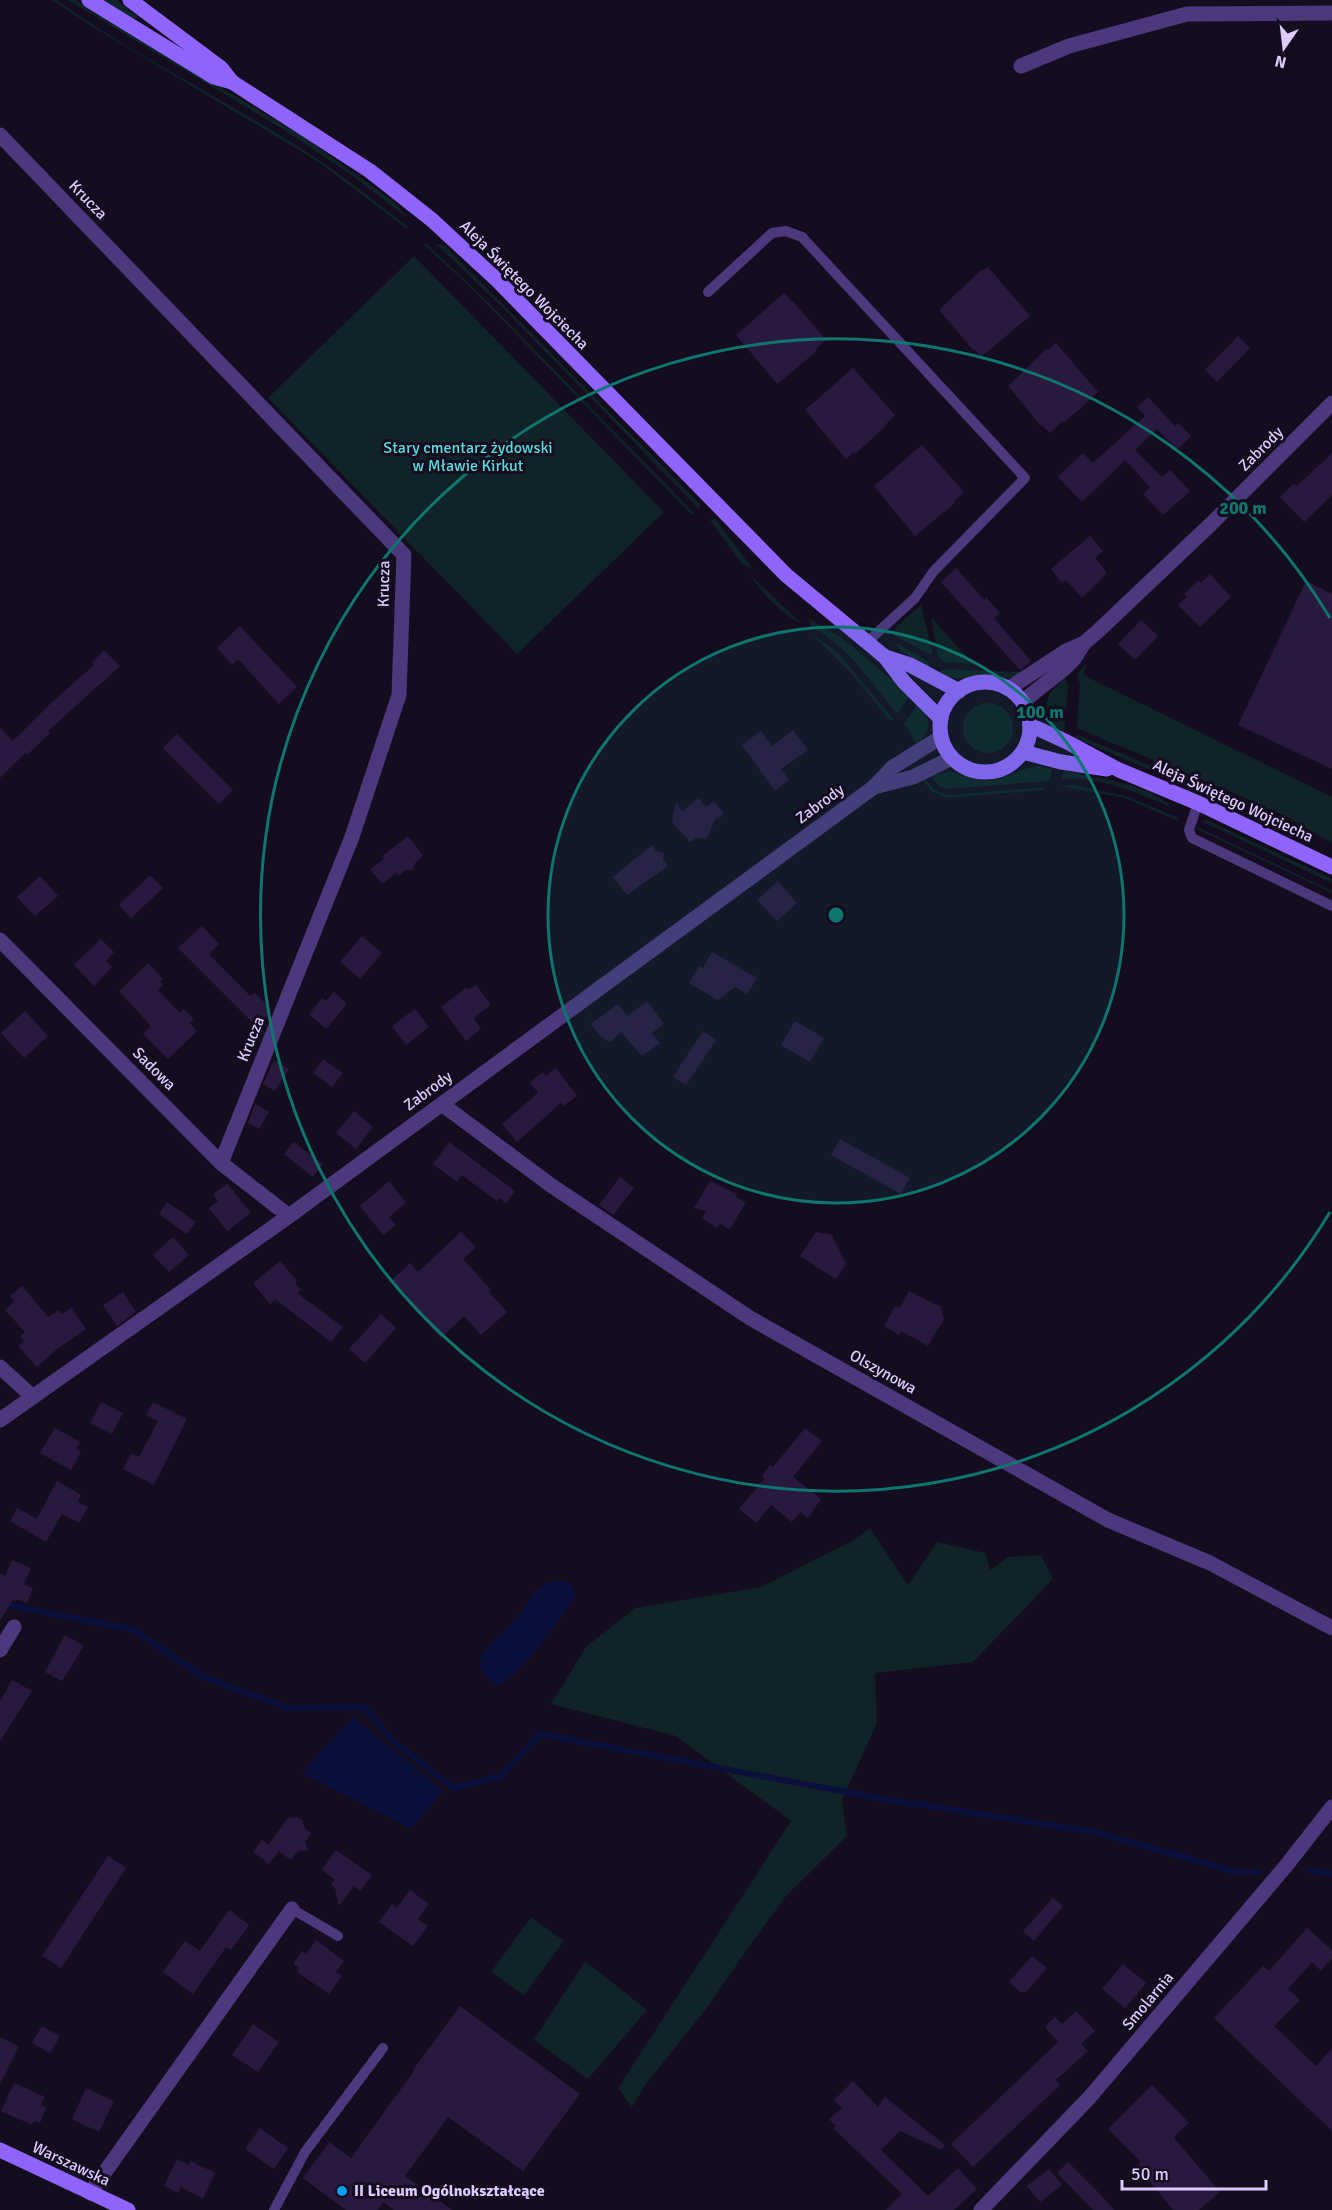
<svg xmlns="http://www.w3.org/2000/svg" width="1332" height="2210" font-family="Signika,sans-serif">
<rect width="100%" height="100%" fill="#140d1f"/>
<!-- green -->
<g fill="#102328">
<path d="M52,0h5c74,54 158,94 236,143 40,25 77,54 114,83v3l-90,-68 -224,-134z"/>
<path d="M68,0h8l229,138 92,66 10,14 -53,-41 -62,-42z"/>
<path d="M104,0h13l20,16 1,2 -4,1z"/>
<path d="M435,243l11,4 254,257 -1,5 -197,-202z"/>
<path d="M427,244l59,56 208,213 -2,2 -223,-229 -45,-41z"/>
<path d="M414,256l250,256 -147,142 -249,-256z"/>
<path d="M715,519l38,50 -11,-5 -32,-44z"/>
<path d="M749,574l53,50c-22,-11 -39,-30 -53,-50z"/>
<path d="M921,605l11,45 -1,5 -38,-20 3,-8z"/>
<path d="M931,617l42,47 -29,-2 -6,-5z"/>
<path d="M808,618l34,20 68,57 -13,19c-26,-31 -49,-69 -86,-87z"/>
<path d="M813,635l25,18 55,66 -3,1 -38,-46z"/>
<path d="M894,642l34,19 1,6 -27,-15z"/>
<path d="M1087,663l-4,12 249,122v46l-47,-27 -46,-21 -158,-65 -4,-3v-4l3,-38 -3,-11z"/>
<path d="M944,669l77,3c-11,11 -22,3 -36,4 -17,1 -30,7 -46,-4z"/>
<path d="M1065,678l3,8 -4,47c-16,-6 -23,-27 -13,-41 4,-5 10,-10 14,-14z"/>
<path d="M919,703c12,14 13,29 -2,41l-13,-21z"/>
<circle cx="988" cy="728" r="25"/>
<path d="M1076,735h2l142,60 -22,-5 -124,-52z"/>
<path d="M1040,766l12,3 -3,12 -102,8 -8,-3 -8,-10c6,-1 12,-4 18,-4 15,0 27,10 42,8 17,-1 31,-13 49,-14z"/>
<path d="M1064,771c32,7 86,12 108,37 -30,-14 -77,-33 -110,-29z"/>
<path d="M925,779l9,11 15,5 97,-8 -3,3 -97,8 -15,-7 -8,-11z"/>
<path d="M1072,785l54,11 51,21 1,4 -53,-23 -65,-12z"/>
<path d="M1207,820l125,59v4l-131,-62z"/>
<path d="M1197,827l135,64v2l-135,-64z"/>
<path d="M870,1528l38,57 29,-43 49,11 4,17 18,-13 33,-2 12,24 -80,83 -98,11 2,50 -35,77 5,36 -61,60 -38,52 -39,57 -64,80 -13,22 -14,-19 173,-267 -115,-85 -125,-32 35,-57 49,-39 126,-21 91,-46z"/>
<path d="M531,1917l33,24 -40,54 -33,-23z"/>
<path d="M585,1961l62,49 -59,69 -54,-39z"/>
</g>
<!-- water -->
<g fill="#0a0f3b">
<path d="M564,1580l7,5 5,11c-18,26 -52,76 -79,90l-12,-9 -5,-11 1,-9 9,-14 18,-16 13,-14 13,-21 11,-8z"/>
<path d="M353,1717l90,74 -32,38 -109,-56z"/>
</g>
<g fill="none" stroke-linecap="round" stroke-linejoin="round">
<!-- stream -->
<g stroke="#0a0f3b" stroke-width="6">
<path d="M0,1603l134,27 70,47 84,31 76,-1 28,33 61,48 48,-12 39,-42 343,65 212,33 141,40h22"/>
<path d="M1310,1870l22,4"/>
</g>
</g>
<!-- building -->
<g fill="#2a193f">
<path d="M988,267l42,49 -49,41 -7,-8 -1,1 -34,-40 40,-38z"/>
<path d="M784,293l8,9 1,-1 33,39 -10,9 1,2 -40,33 -41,-49z"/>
<path d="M1238,336l12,12 -33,34 -12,-12z"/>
<path d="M1056,343l42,49 -34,31 -1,-2 -13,12 -8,-8 -1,1 -33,-40 39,-38 1,2z"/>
<path d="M853,368l42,47 -10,10 1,1 -31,28 -1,-2 -8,7 -41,-49z"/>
<path d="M1148,397l27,29 3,-3 13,13 -14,14 -20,-21 -22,21 27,27 8,-7 20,21 -27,24 -20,-21 7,-7 -25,-27 -43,42 -24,-25 25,-24 10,10 52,-47 -8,-9z"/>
<path d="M922,445l42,47 -10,9 1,2 -40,33 -41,-50z"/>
<path d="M1332,453v42l-28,27 -24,-25 14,-14 3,3z"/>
<path d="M1090,536l13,15 -8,7 12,15 -25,25 -16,-18 -4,3 -11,-14z"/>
<path d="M956,568l28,32 2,-3 14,16 -6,5 37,43 -4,4 -7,5 -79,-88z"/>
<path d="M1210,574l21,23 -31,30 -22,-22 9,-8 -3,-3 14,-14 3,3z"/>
<path d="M1306,581l26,13v175l-94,-44z"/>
<path d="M1141,620l17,16 -23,24 -17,-16z"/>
<path d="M240,626l57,61 -18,17 -41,-45 -6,6 -15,-17z"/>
<path d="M104,650l16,16 -72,65 2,2 -23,22 -2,-2 -25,25v-50l13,13 38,-38 43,-38 -2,-3z"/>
<path d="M793,730l15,20 -27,19 8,11 -14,11 -33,-46 19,-14 11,15z"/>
<path d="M177,734l56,56 -14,14 -56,-56z"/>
<path d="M699,798l7,9 8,-6 10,13 -10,7 -5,14 -4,4 -9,-1 -6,4 -18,-20 4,-20 6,9z"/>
<path d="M408,836l15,20 -8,7 -2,7h-7l-8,6 -2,-3 -14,11 -12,-15 14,-10 -2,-3z"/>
<path d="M652,845l5,7 7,1 -1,7 5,6 -41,29 -14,-18z"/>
<path d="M150,875l13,13 -32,30 -12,-13z"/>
<path d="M40,876l18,20 -23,20 -18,-19z"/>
<path d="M778,881l19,22 -20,18 -20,-21z"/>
<path d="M202,926l17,18 -10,10 41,42 5,-3 16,16 -10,22 -83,-83z"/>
<path d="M362,936l20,17 -22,26 -20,-17z"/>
<path d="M101,939l13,13 -8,9 6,6 -18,19 -20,-21z"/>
<path d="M712,952l45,26 -10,16 -12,-7 -17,13 -29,-17 10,-17 4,2z"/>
<path d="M148,963l15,16 -3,3 3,3 -5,5 22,23 4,-4 10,10 -4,4 7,8 -29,28 -25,-25 8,-8 -32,-35z"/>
<path d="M476,985l15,20 -18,13 8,11 -15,12 -25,-34 25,-19 2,2z"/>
<path d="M334,992l13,12 -21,25 -17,-15 13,-16 4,3z"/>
<path d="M647,1001l17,23 -12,9 8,10 -18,13 -21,-24 -11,10 -9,-5 -10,-13 27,-20 9,12z"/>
<path d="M415,1009l14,18 -23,18 -14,-19z"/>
<path d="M25,1011l23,25 -24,22 -23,-25z"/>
<path d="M795,1021l29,17 -14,24 -29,-17z"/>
<path d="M703,1031l13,9 -30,45 -13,-8z"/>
<path d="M323,1059l20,14 -11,14 -19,-14z"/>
<path d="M274,1060l15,9 -14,22 -12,-7z"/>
<path d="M556,1068l21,28 -14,10 -2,-3 -44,39 -15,-18 36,-31 -8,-11 13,-10 3,4z"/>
<path d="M255,1104l14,8 -10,17 -11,-6z"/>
<path d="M354,1111l19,16 -17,22 -20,-16z"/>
<path d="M840,1139l70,39 -9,16 -70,-39z"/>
<path d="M293,1142l30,22 -10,13 -29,-23z"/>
<path d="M449,1142l66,49 -9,12 -7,-5 -2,3 -35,-26 -5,7 -24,-18z"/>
<path d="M620,1177l14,11 -21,27 -14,-10z"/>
<path d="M389,1181l17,22 -17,14 7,8 -13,10 -23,-29z"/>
<path d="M710,1181l27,13 -1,3 10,5 -16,27 -10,-5 -3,4 -15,-10 4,-7 -12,-3z"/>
<path d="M227,1184l24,29 -24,18 -18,-23 9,-7 -5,-7z"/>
<path d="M167,1202l29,20 -9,12 -28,-20z"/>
<path d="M461,1232l15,15 -13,12 28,31 -2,2 18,20 -26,23 -17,-19 -23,22 -51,-56 20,-19 8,9z"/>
<path d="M816,1232l16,3 14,29 -10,15 -36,-23z"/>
<path d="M173,1237l16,18 -20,17 -16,-17z"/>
<path d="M280,1261l17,20 -2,2 6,7 -4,3 46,34 -12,15 -56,-43 -5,5 -17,-21z"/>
<path d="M22,1286l26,31 11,-7 3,4 9,-6 15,21 -30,21 -19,17 -19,-21 6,-5 -4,-5 5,-4 -20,-22 9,-8 -4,-6z"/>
<path d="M909,1291l32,16 3,12 -16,27 -27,-15 -2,4 -15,-9 11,-20 5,2z"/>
<path d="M123,1292l13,20 -19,14 -14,-21z"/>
<path d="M381,1314l15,14 -31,35 -16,-14z"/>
<path d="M101,1402l22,11 -11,21 -22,-11z"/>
<path d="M153,1402l34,17 -33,66 -31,-16 8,-16 8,4 19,-36 -12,-6z"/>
<path d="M55,1428l25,14 -4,7 5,3 -10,18 -31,-17z"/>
<path d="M805,1428l17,13 -29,36 28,22 -13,19 -8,-6 -8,10 -21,-17 -15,18 -17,-14 26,-31 -3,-2 8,-11 3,2z"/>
<path d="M57,1481l24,14 -3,7 10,5 -9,16 -17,-9 -16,28 -36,-21 7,-13 20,11z"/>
<path d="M12,1560l19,8 -7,16 9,4 -6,15 -10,-4 -1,2 -3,-1 -13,21v-48l5,3z"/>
<path d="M65,1635l19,11 -22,35 -17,-9z"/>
<path d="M12,1680l20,11 -32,50v-40z"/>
<path d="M297,1817l5,3 3,9 6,4 -6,9 3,8 -10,1 -7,9 -22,-16 19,-26z"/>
<path d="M262,1840l17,11 -10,13 -16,-12z"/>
<path d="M336,1850l36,25 -12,16 -6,-5 -15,20 -4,-18 -4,-3 4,-5 -13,-10z"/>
<path d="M108,1856l18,12 -65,100 -19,-12z"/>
<path d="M410,1890l19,14 -11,15 10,7 -15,20 -34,-24 13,-18 5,4z"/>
<path d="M1053,1898l10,8 -29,35 -11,-10z"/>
<path d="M229,1910l20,15 -18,25 -5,-3 -33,47 -30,-22 22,-31 15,10z"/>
<path d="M1307,1928l25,22v8l-11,13 -9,-9 -24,27 12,11 -26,26 42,40 16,-18v83l-118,-113 49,-52 6,5z"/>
<path d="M316,1940l28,21 -8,11 6,4 -13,18 -32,-22 2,-4 -6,-4 9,-13 4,3z"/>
<path d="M1032,1956l15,12 -21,24h-6l-11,-10z"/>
<path d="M1123,1964l23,19 -21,25 -23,-19z"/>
<path d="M460,2006l120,88 -57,77 -75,-54 -43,59 47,34h-58l-11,-8 -5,8h-32l-43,-32 26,-36 22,16 63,-87 -1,-1z"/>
<path d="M1076,2011l19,20 -14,13 7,7 -32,29 4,5 -87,82 -22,-23 107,-102 -13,-15 10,-10 7,7z"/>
<path d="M253,2024l26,18 -21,30 -26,-17z"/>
<path d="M42,2026l18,10 -10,17 -18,-10z"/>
<path d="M0,2037l19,10 -19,37z"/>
<path d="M853,2081l25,26 7,-10 60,48 -3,5 -42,-19 -19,19 47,46 30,-28 19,21 -23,21h-68l16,-16 -69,-66 3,-2 -7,-7 13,-11 -8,-8z"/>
<path d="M14,2083l31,14 -4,8 5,3 -6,15 -6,-2 -2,4 -31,-14z"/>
<path d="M1152,2085l37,38 -15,14 1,2 45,53 -21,18h-26l-30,-37 2,-1 -7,-8 3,-2 -33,-33z"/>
<path d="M86,2088l28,13 -15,31 -27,-13z"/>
<path d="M260,2128l28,20 -14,21 -29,-20z"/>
<path d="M177,2159l12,6 2,-4 24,12 -12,26 -22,-12 -3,6 -14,-7z"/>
<path d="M1068,2162l31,31 15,17h-21l-36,-37z"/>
<path d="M1049,2169l13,16 -22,17 -13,-16z"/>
</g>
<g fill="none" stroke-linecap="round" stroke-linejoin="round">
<!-- lane -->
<g stroke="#4c387d" stroke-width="10">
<path d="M708,292l64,-59 14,-2 16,6 223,241 -92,94 -18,26 -49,45"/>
<path d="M1198,803l-9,27 3,8 140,68"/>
<path d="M292,1909l46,27"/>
<path d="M274,2210l31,-58 78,-104"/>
</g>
<!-- street -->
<g stroke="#4c387d" stroke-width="15">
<path d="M1021,66l48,-20 118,-32 145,-1"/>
<path d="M0,135l404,420 -5,140 -47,142 -131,326"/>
<path d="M1008,689l58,-38 18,-8 13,-11 114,-108 121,-121"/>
<path d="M1023,704l4,-6 38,-30 9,-9 10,-16"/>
<path d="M874,787l39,-10 39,-19"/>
<path d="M0,940l221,223 68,53"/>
<path d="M443,1103l4,5 105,78 198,132 358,202 102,43 122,65"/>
<path d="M0,1367l33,30"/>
<path d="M0,1420l289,-204 585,-429 19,-20 48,-30"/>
<path d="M0,1650l14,-23"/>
<path d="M90,2193l202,-284"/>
<path d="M981,2210l108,-112 196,-231 47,-60"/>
</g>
<!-- secondary -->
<g stroke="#8e64fc" stroke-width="15">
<path d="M89,0l125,77 18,5 138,89 62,49 65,60 289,295 99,82 19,25 37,37"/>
<path d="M130,0l91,68 11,14"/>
<path d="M885,657l25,8 49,26"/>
<circle cx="985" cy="727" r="45"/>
<path d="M1030,725l37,17 52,28 79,33 134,64"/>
<path d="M1023,752l38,10 46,7"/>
<path d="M0,2150l128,60"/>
</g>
</g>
<!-- distance rings -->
<circle cx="836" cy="915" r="288" fill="#0f766e" fill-opacity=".12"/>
<g fill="none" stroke="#0f766e" stroke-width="3">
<circle cx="836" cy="915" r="288"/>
<path d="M1330 1212A576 576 0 1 1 1330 618"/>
</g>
<!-- markers -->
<circle fill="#059ef1" stroke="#140d1f" stroke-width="2" cx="342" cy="2191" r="6"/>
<g text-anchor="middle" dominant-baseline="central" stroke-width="6" stroke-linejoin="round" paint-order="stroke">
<!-- street labels -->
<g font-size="16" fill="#decbfe" stroke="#140d1f">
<text transform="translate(88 200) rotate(46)">Krucza</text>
<text transform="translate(524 285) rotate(45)">Aleja Świętego Wojciecha</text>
<text transform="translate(1261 449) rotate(-45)">Zabrody</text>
<text transform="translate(384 584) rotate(-89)">Krucza</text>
<text transform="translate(1233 801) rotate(25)">Aleja Świętego Wojciecha</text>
<text transform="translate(820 804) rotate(-36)">Zabrody</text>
<text transform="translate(251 1039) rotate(-68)">Krucza</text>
<text transform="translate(154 1069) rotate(45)">Sadowa</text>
<text transform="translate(428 1091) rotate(-36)">Zabrody</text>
<text transform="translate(883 1372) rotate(29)">Olszynowa</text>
<text transform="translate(1148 2001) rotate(-50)">Smolarnia</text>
<text transform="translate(71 2164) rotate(25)">Warszawska</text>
</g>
<!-- park labels -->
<g font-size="16" fill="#59dcdc" stroke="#140d1f">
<text x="468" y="448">Stary cmentarz żydowski<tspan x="468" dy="18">w Mławie Kirkut</tspan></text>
</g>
<!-- poi labels -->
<g font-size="16" font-weight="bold" fill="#decbfe" stroke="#140d1f" text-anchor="start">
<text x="354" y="2191">II Liceum Ogólnokształcące</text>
</g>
</g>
<circle cx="836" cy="915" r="9" fill="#0f766e" stroke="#140d1f" stroke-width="3"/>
<g font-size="18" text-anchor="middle" font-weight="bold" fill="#0f766e" stroke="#140d1f" stroke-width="6" stroke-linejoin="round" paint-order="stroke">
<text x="1243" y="514">200 m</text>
<text x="1040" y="718">100 m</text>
</g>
<!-- north arrow -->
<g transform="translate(1284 48) rotate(194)" stroke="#140d1f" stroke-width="4.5" paint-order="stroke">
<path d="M0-4.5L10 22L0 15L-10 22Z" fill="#decbfe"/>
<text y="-9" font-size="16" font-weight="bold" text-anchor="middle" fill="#decbfe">N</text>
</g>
<!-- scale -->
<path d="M1122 2180v9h144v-9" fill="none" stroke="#decbfe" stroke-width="3"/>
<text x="1131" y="2180" font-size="18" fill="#decbfe" stroke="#140d1f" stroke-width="4.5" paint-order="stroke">50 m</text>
</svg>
